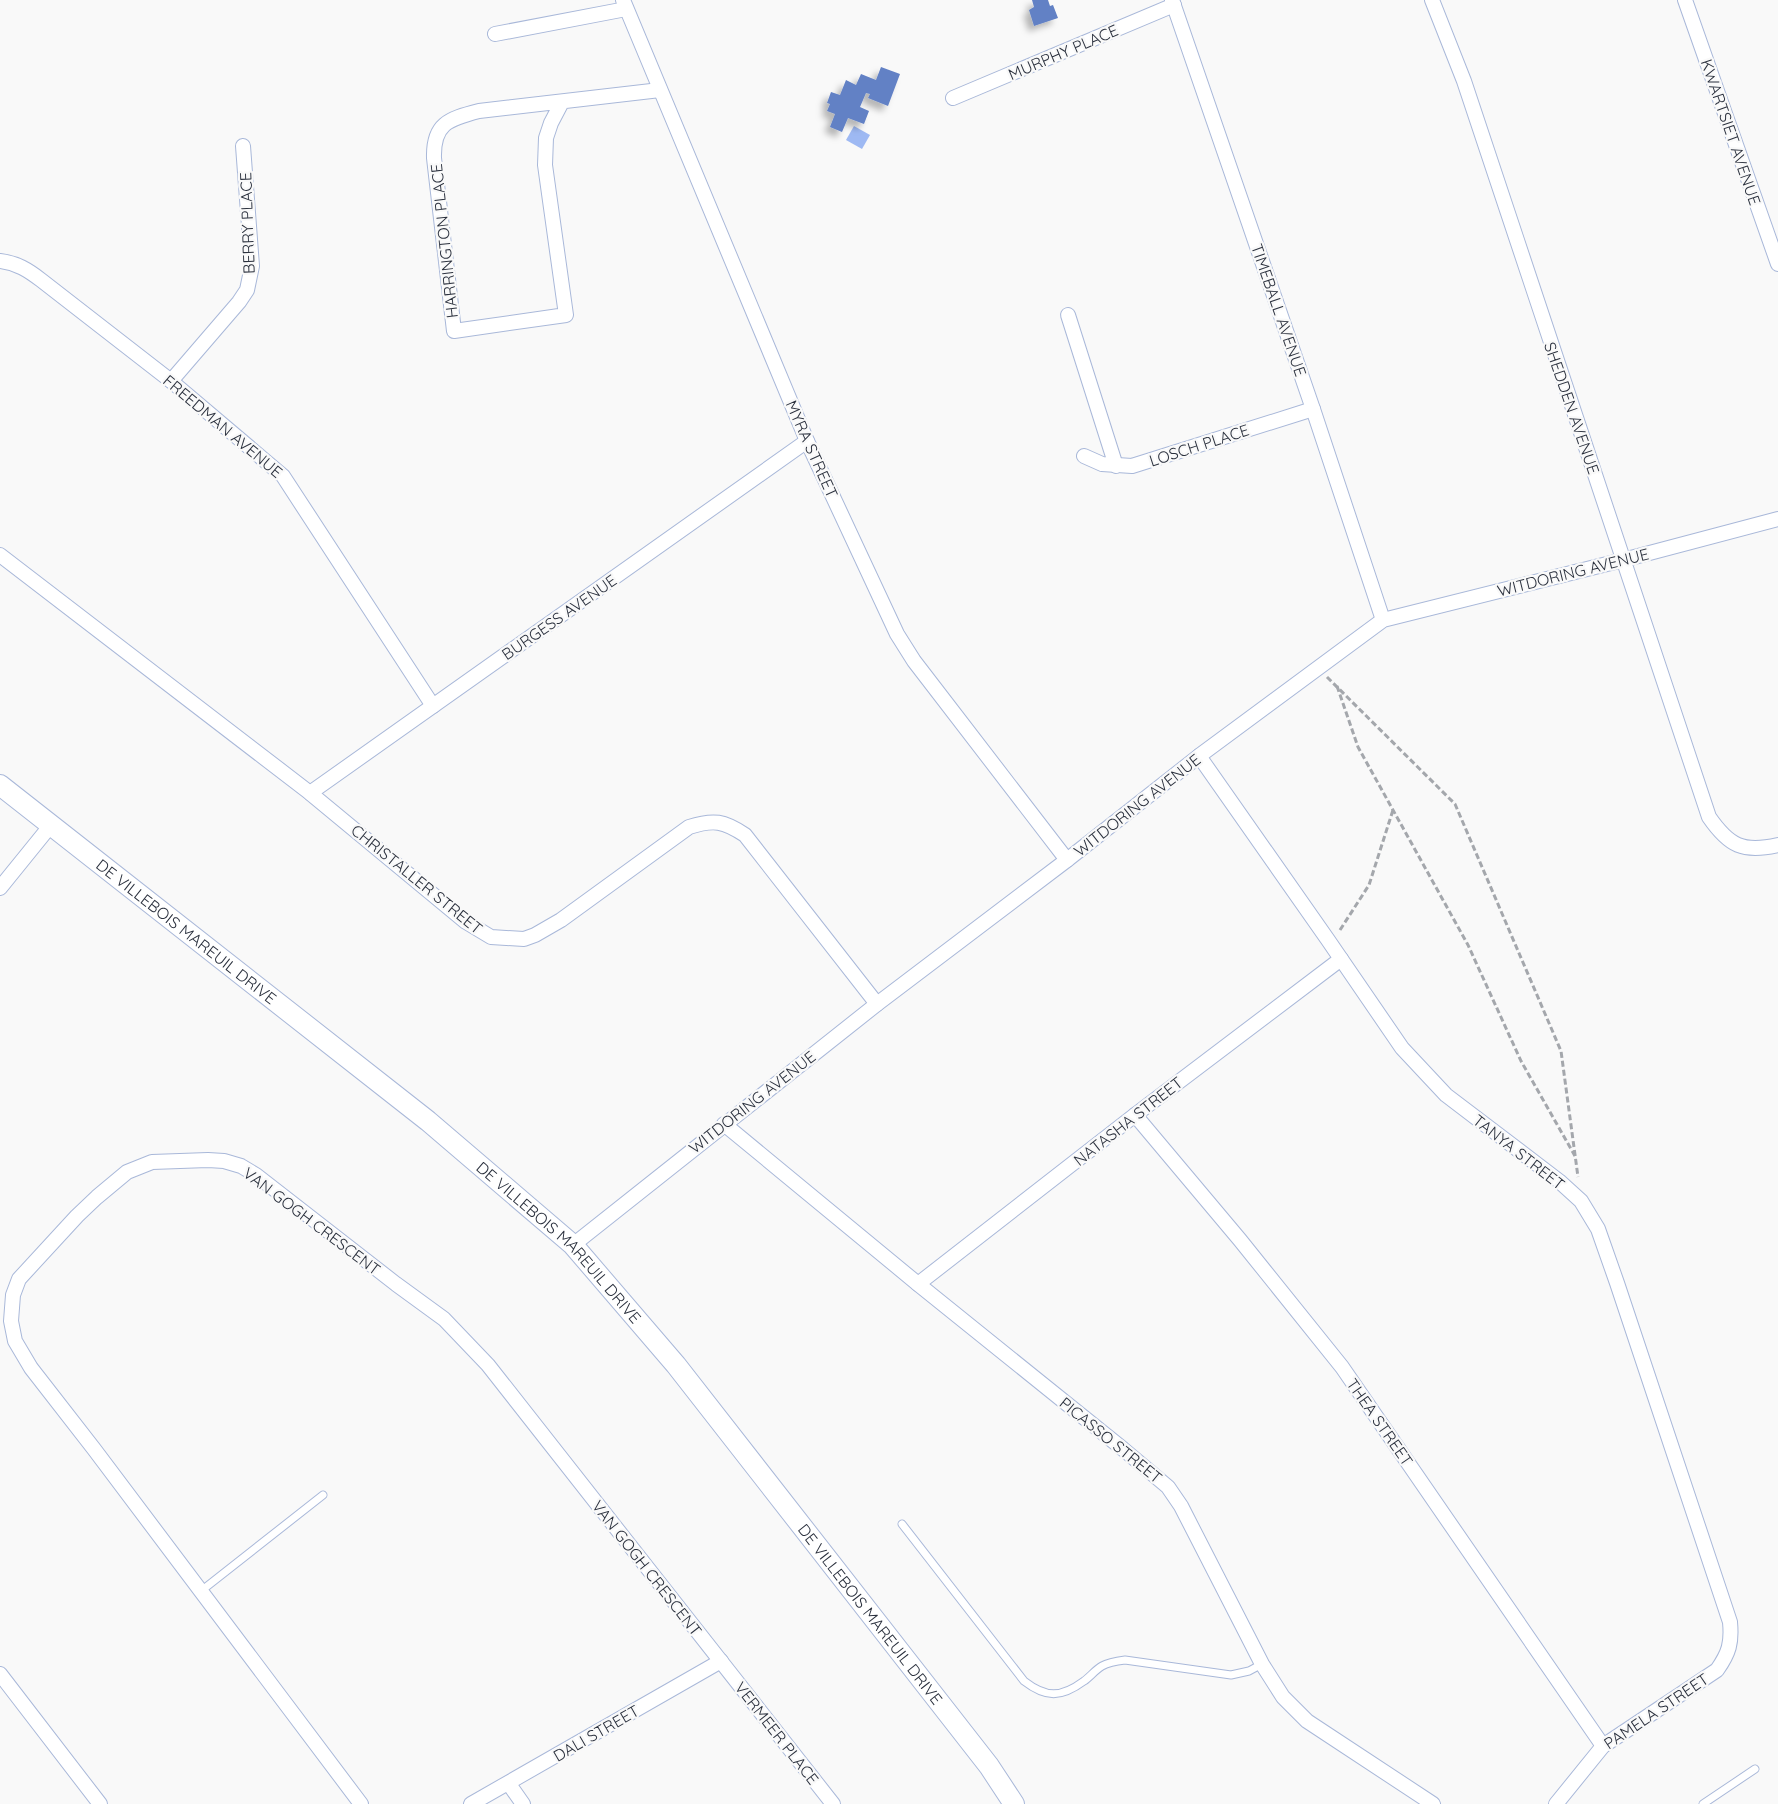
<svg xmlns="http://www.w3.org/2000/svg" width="1778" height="1804" font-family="Quicksand,sans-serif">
<defs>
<filter id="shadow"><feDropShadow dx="-5.5" dy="5.5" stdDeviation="3" flood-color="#0004"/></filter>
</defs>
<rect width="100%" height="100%" fill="#f9f9f9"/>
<!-- water -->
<path fill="#9eb9f3" d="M854,126l16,9 -8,14 -16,-9z"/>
<!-- building -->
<g fill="#6281c5" filter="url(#shadow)">
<path d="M1032,0h16l2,6 3,-1 5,13 -24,8 -5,-16 5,-3z"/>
<path d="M881,67l19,7 -12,32 -20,-8 2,-4 -4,-1 -6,14 9,4 -5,13 -16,-6 -6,14 -12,-5 5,-13 -8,-3 3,-7 -3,-1 4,-11 9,3 6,-15 10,5 5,-11 15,6z"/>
</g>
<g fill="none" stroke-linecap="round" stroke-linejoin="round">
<!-- service casing -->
<g stroke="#a9b8d9" stroke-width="9">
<g id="service">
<path d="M902,1524l122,157c22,17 37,17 60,0 6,-4 11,-11 18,-15 7,-4 15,-5 23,-6l106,15 18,-4 13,-7"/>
<path d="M201,1591l122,-96"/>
<path d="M1703,1804l52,-35"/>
</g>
</g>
<!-- minor casing -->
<g stroke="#a9b8d9" stroke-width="16">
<g id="minor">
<path d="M623,0l184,441 90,193 17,27 153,199"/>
<path d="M1172,0l141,409 70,211"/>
<path d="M1432,0l32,81 245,736c20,29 34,36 69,28"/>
<path d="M1685,0l93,264"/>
<path d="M495,34l131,-25"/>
<path d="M953,98l221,-93"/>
<path d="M562,102l-11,21 -5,15 -1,27 21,150 -112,16 -20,-173c-1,-34 14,-39 45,-47l181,-21"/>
<path d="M0,261c17,2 28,9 41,19l130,101 112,95 150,230"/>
<path d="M1068,315l48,151"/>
<path d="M171,381l68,-79 8,-12 5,-24 -9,-120"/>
<path d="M1084,456l18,8 30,2 181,-57"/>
<path d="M0,555l310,238 156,129 25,15 33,2 11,-4 26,-15 128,-93c25,-8 35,-6 56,8l132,169"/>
<path d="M1199,756l129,184 74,108 44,47 113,86 22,20 17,28 19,54 113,339c2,21 -1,31 -13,48l-114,76 -47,58"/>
<path d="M310,793l497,-352"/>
<path d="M0,888l51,-63"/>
<path d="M1135,1115l105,125 102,127 261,379"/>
<path d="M724,1124l194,160 205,165 45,38 13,19 81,158 21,33 24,24 126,83"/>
<path d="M573,1245l304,-241 190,-144 132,-104 184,-136 240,-60 155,-41"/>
<path d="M918,1284l217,-169 206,-156"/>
<path d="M0,1674l100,130"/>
<path d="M509,1784l14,20"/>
<path d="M361,1804l-267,-355 -63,-81 -16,-27 -4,-20 2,-26 6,-16 58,-63 20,-19 30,-25 25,-10 56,-2 16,1 17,5 15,9 140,109 48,35 44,46 345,439"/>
<path d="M471,1804l250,-143"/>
</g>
</g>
<!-- secondary casing -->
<g stroke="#a9b8d9" stroke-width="22">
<g id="secondary">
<path id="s1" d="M0,785l428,336 145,124 103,120 313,401 25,38"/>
</g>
</g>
<!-- path -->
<g stroke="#a4a7ac" stroke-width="3" stroke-dasharray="6 3" stroke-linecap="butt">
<path d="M1327,677l128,127 106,247 17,126"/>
<path d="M1337,686l21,61 110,198 53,116 54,95"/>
<path d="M1340,930l29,-45 24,-75"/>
</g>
<!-- service -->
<use href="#service" stroke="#fff" stroke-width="7"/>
<!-- minor -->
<use href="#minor" stroke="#fff" stroke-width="14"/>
<!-- secondary -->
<use href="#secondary" stroke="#fff" stroke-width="20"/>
</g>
<g text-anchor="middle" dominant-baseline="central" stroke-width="4.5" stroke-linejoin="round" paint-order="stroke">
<!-- street labels -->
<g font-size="16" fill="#2b313e" stroke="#f9f9f9">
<text transform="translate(1063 52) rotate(-23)">MURPHY PLACE</text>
<text transform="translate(1731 132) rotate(71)">KWARTSIET AVENUE</text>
<text transform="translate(247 223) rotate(-92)">BERRY PLACE</text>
<text transform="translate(444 241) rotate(-96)">HARRINGTON PLACE</text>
<text transform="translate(1279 310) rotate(71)">TIMEBALL AVENUE</text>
<text transform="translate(1572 408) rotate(71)">SHEDDEN AVENUE</text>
<text transform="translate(223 426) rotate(40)">FREEDMAN AVENUE</text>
<text transform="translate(1199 445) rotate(-18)">LOSCH PLACE</text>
<text transform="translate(812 449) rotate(66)">MYRA STREET</text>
<text transform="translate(1573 572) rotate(-14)">WITDORING AVENUE</text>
<text transform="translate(559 617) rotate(-35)">BURGESS AVENUE</text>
<text transform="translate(1137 805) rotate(-38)">WITDORING AVENUE</text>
<text transform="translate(417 879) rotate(39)">CHRISTALLER STREET</text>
<text stroke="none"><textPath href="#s1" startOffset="237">DE VILLEBOIS MAREUIL DRIVE</textPath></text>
<text transform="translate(752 1102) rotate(-38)">WITDORING AVENUE</text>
<text transform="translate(1128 1121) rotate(-38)">NATASHA STREET</text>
<text transform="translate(1519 1152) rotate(38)">TANYA STREET</text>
<text transform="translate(312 1221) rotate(37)">VAN GOGH CRESCENT</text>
<text stroke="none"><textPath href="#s1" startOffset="723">DE VILLEBOIS MAREUIL DRIVE</textPath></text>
<text transform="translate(1380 1422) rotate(55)">THEA STREET</text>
<text transform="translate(1111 1440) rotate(39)">PICASSO STREET</text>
<text transform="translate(647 1568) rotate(52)">VAN GOGH CRESCENT</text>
<text stroke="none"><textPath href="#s1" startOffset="1209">DE VILLEBOIS MAREUIL DRIVE</textPath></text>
<text transform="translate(1656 1711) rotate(-34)">PAMELA STREET</text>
<text transform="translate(596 1733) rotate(-30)">DALI STREET</text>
<text transform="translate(777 1733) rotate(52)">VERMEER PLACE</text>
</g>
</g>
</svg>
